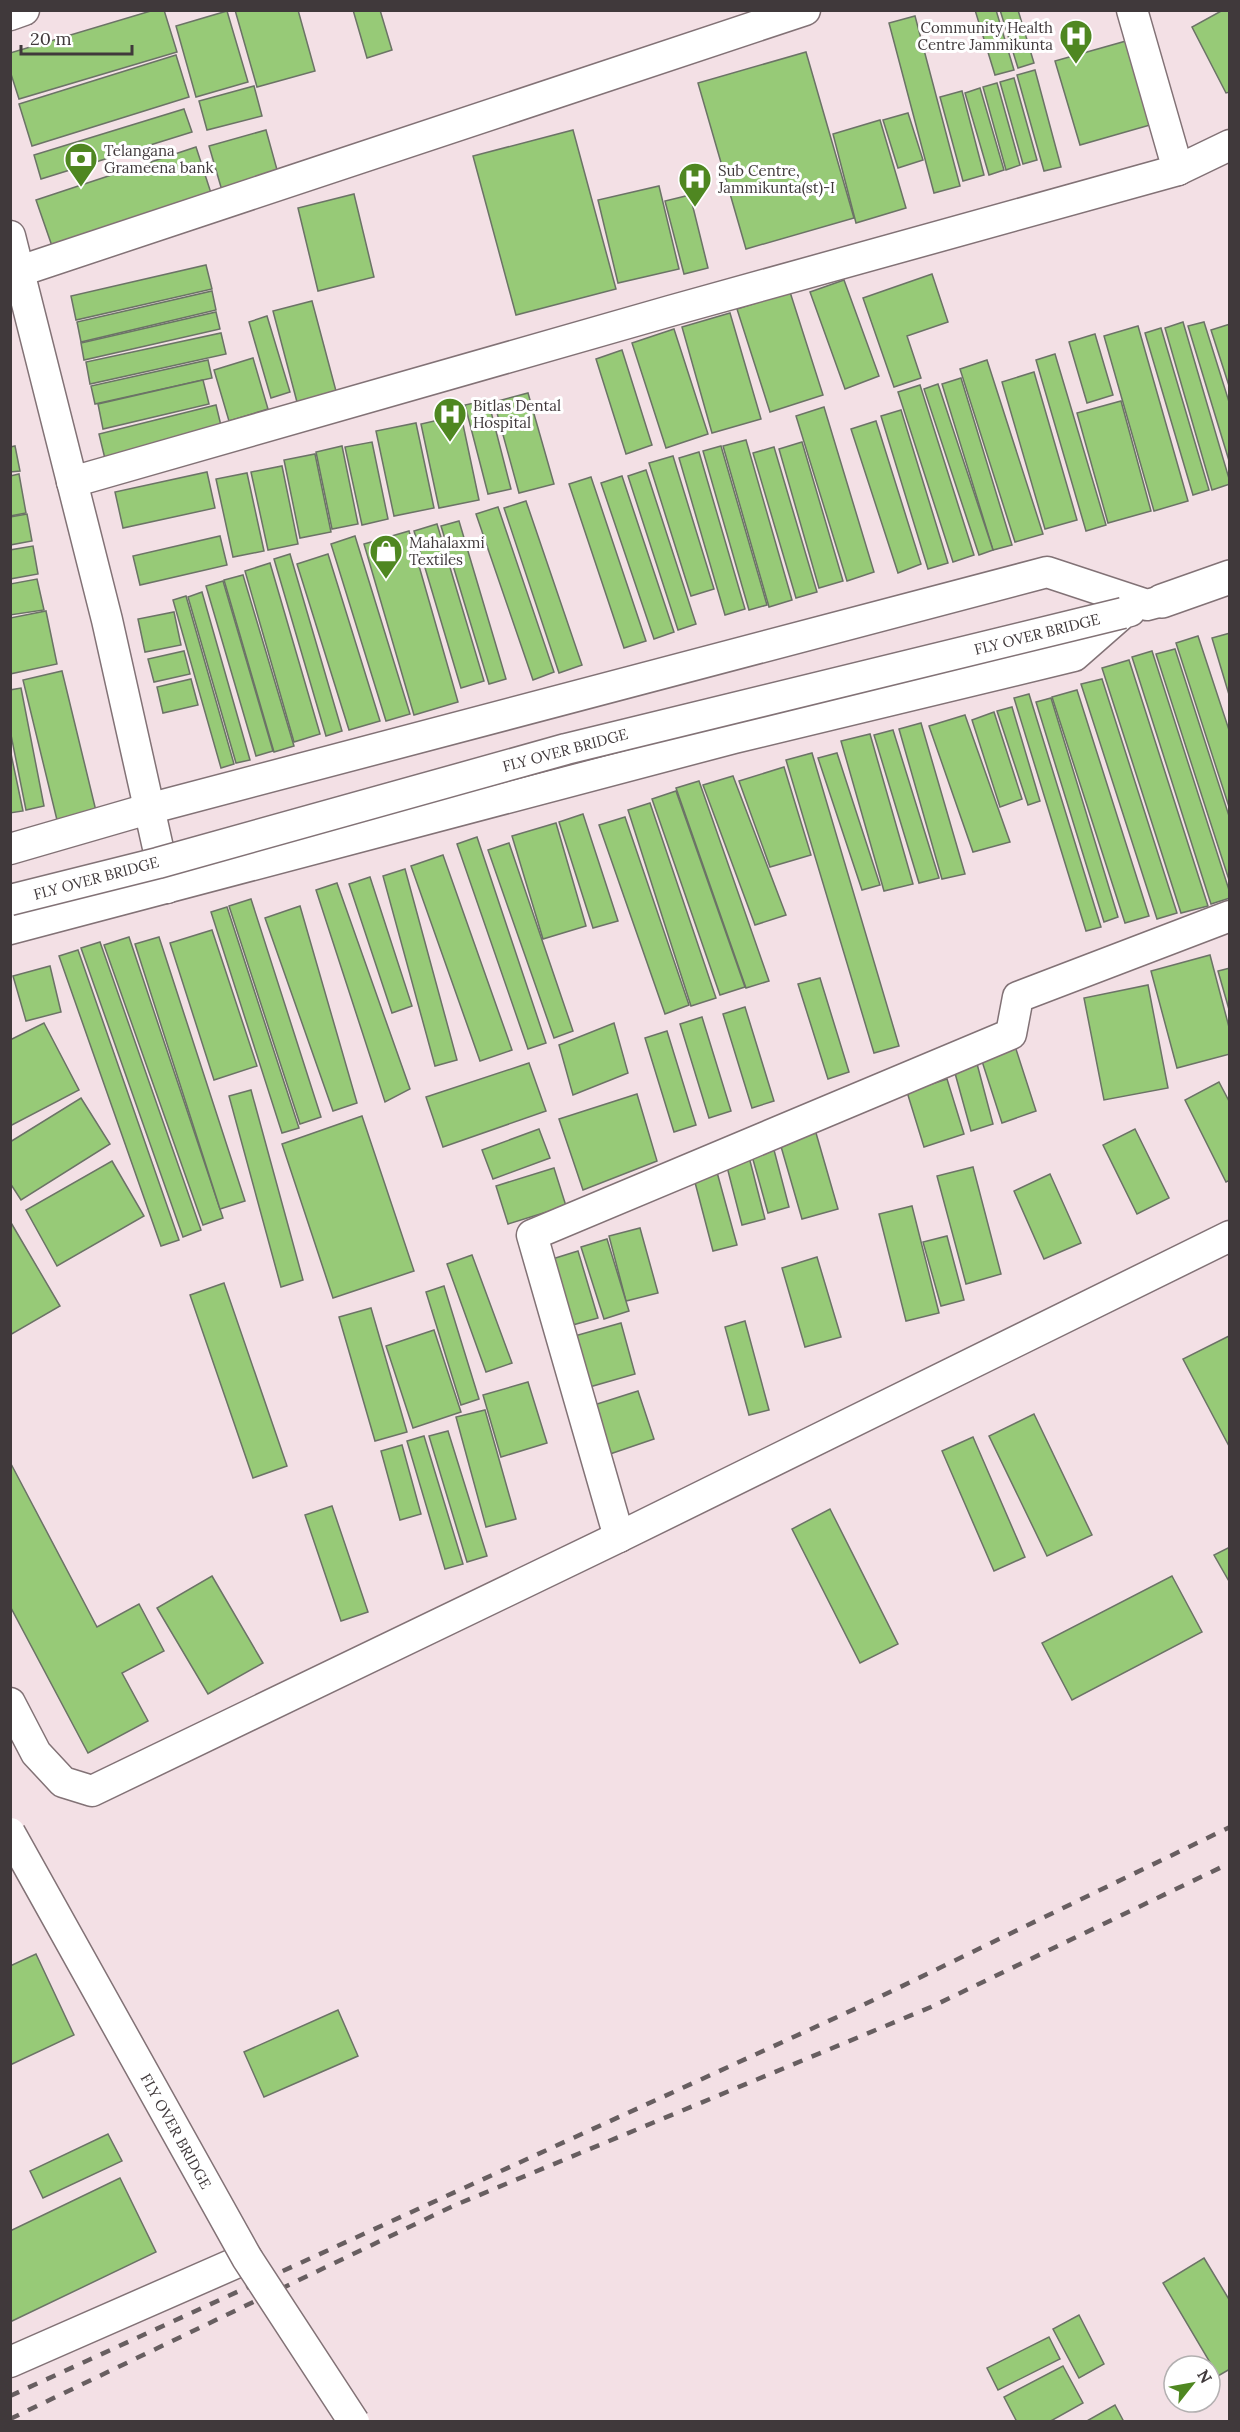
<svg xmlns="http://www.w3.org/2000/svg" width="1240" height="2432" font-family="Lora,serif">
<rect width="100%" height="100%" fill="#f3e0e5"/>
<!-- building -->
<g fill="#97ca77" stroke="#6b7366" stroke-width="1.5">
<path d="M154,10h10l13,42 -158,47 -9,-28v-18z"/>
<path d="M235,10h63l17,61 -58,16z"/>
<path d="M353,10h27l12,40 -25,8z"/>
<path d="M975,10h21l18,60 -19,5z"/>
<path d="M1000,10h18l16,53 -16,5z"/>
<path d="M1223,10h7v82l-4,1 -34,-66z"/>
<path d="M227,11l21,71 -52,15 -20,-71z"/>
<path d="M915,16l45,170 -26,7 -45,-170z"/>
<path d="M1126,41l24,84 -70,20 -25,-84z"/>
<path d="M806,52l48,166 -108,31 -48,-166z"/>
<path d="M176,55l13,42 -157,49 -13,-42z"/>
<path d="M1035,70l26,97 -17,4 -27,-96z"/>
<path d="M1014,78l23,82 -14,4 -23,-82z"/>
<path d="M997,83l23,82 -14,5 -23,-83z"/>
<path d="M254,86l8,30 -55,14 -8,-29z"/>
<path d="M980,88l24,82 -15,5 -24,-82z"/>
<path d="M962,91l22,84 -21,6 -23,-84z"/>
<path d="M184,109l8,23 -151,47 -7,-24z"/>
<path d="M908,113l15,47 -25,8 -15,-48z"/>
<path d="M880,120l26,88 -50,15 -23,-89z"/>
<path d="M266,130l13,47 -56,17 -14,-48z"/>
<path d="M573,130l43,159 -100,26 -43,-159z"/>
<path d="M196,147l15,46 -159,53 -16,-46z"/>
<path d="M659,186l20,83 -61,14 -20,-83z"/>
<path d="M354,194l20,83 -56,14 -20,-83z"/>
<path d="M690,195l18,73 -24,6 -19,-73z"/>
<path d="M206,265l6,24 -136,31 -5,-24z"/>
<path d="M932,274l16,48 -41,14 14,42 -27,9 -31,-89z"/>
<path d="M844,280l35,96 -34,13 -35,-97z"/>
<path d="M212,291l4,19 -135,32 -4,-20z"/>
<path d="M790,292l33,103 -53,17 -33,-103z"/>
<path d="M312,301l24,90 -39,11 -24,-91z"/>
<path d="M216,312l4,17 -136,31 -3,-17z"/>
<path d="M730,313l31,106 -49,14 -30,-106z"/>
<path d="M267,316l23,76 -19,6 -22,-76z"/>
<path d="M1183,322l47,160v2l-18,6 -47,-162z"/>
<path d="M1204,322l26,83v59l-42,-138z"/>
<path d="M1230,324v65l-19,-59z"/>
<path d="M1138,326l50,175 -34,10 -50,-175z"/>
<path d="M1161,328l48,162 -16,5 -48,-162z"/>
<path d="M674,329l34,105 -42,14 -34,-105z"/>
<path d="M221,333l5,21 -136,30 -4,-22z"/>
<path d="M1095,334l18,61 -26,8 -18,-61z"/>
<path d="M622,350l30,95 -26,9 -30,-95z"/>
<path d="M1055,354l51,171 -20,6 -50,-171z"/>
<path d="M253,358l15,51 -39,12 -15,-51z"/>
<path d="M208,360l4,18 -117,26 -4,-18z"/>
<path d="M987,360l56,174 -28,8 -55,-173z"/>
<path d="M1034,372l43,148 -32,9 -43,-147z"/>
<path d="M961,378l51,167 -19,5 -51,-166z"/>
<path d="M203,380l6,24 -106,25 -5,-25z"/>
<path d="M938,384l55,166 -14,5 -55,-166z"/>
<path d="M920,385l54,170 -21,7 -55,-170z"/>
<path d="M528,393l26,91 -35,9 -25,-91z"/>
<path d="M488,400l23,89 -23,5 -23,-89z"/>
<path d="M1121,401l30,110 -43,12 -31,-110z"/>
<path d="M216,405l8,33 -117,29 -8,-33z"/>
<path d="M824,407l50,165 -27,9 -51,-165z"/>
<path d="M901,410l47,153 -20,6 -47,-153z"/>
<path d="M461,415l18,85 -40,8 -18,-84z"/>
<path d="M876,421l45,143 -23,9 -47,-144z"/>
<path d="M416,423l18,85 -40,8 -18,-85z"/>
<path d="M746,440l46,160 -23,7 -46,-161z"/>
<path d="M372,442l16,77 -26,6 -17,-78z"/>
<path d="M802,442l41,139 -24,7 -40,-139z"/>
<path d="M15,446l5,25 -10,1v-25z"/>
<path d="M342,446l16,78 -26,5 -16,-77z"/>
<path d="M721,446l46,159 -18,5 -46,-159z"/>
<path d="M774,447l43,145 -21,6 -43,-145z"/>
<path d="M699,452l46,157 -20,6 -46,-157z"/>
<path d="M315,454l16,78 -31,6 -16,-78z"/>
<path d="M673,456l41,133 -23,7 -42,-133z"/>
<path d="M282,466l16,78 -30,6 -17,-78z"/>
<path d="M646,470l50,154 -18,6 -50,-154z"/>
<path d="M207,472l8,36 -92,20 -8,-36z"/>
<path d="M247,473l17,78 -31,6 -17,-78z"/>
<path d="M19,474l7,39 -16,3v-40z"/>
<path d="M622,476l52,156 -20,7 -53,-156z"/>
<path d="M591,477l55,164 -22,7 -55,-164z"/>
<path d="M526,501l56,164 -23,8 -55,-165z"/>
<path d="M498,507l56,165 -21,8 -57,-166z"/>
<path d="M27,514l5,27 -22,4v-28z"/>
<path d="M459,521l47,158 -17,5 -48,-158z"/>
<path d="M437,524l47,157 -23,7 -47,-157z"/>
<path d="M409,531l49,171 -44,13 -50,-171z"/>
<path d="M220,536l7,29 -87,20 -7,-29z"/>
<path d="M355,536l55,178 -24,7 -55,-177z"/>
<path d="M33,546l5,28 -28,5v-29z"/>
<path d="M290,554l52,177 -16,5 -52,-177z"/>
<path d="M328,554l52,167 -31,9 -52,-166z"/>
<path d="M270,563l50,171 -26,8 -49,-171z"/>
<path d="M243,575l51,171 -20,6 -50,-172z"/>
<path d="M37,579l7,31 -34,5v-31z"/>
<path d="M223,581l50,170 -17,5 -50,-170z"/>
<path d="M202,592l48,168 -14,3 -48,-166z"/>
<path d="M186,596l48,168 -13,4 -48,-168z"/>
<path d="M46,611l11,53 -47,10v-56z"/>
<path d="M174,612l7,33 -36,7 -7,-33z"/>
<path d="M1230,633v65l-18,-60z"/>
<path d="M1198,636l32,97v77l-54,-167z"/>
<path d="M1175,649l55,170v64l-74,-229z"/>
<path d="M184,651l6,23 -36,8 -6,-23z"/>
<path d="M1152,651l78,242v5l-19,6 -79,-247z"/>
<path d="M1129,660l79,246 -27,7 -79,-245z"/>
<path d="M62,671l34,140 -39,9 -34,-140z"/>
<path d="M191,679l7,26 -35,8 -6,-26z"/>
<path d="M1102,679l75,234 -20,6 -76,-235z"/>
<path d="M21,688l23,118 -18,4 -16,-80v-40z"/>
<path d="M1077,690l72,226 -24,7 -73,-226z"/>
<path d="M1029,694l72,233 -15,4 -72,-233z"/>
<path d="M1051,698l67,219 -14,5 -68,-220z"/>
<path d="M1012,707l28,94 -12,4 -31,-94z"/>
<path d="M994,712l28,87 -22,8 -28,-87z"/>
<path d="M965,715l45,127 -37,10 -44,-126z"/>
<path d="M921,723l44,151 -23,5 -43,-150z"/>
<path d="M893,730l46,148 -20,5 -45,-148z"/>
<path d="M870,734l43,150 -29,7 -43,-150z"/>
<path d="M10,749l13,62 -13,2z"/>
<path d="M812,753l87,293 -25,7 -88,-293z"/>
<path d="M837,753l43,132 -18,5 -44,-132z"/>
<path d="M784,767l27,88 -41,12 -31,-86z"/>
<path d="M733,776l53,139 -31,10 -52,-140z"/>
<path d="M699,781l70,200 -23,7 -70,-200z"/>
<path d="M676,791l69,196 -25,8 -68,-196z"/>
<path d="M650,803l66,195 -25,8 -63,-196z"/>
<path d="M583,814l35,107 -25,7 -34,-106z"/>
<path d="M625,817l64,188 -24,9 -66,-189z"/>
<path d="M556,823l30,103 -43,13 -31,-103z"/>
<path d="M477,837l69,206 -18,6 -71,-205z"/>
<path d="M509,843l64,188 -19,7 -66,-188z"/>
<path d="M443,855l69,195 -32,11 -69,-195z"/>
<path d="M405,869l52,191 -22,6 -52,-190z"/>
<path d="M370,877l42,129 -20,7 -43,-129z"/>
<path d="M337,883l73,206 -25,13 -69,-212z"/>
<path d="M251,899l70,218 -21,7 -71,-218z"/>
<path d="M300,906l57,197 -24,8 -68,-193z"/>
<path d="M227,907l72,221 -17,5 -71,-221z"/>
<path d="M212,930l45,136 -43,14 -44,-137z"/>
<path d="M129,937l94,281 -20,7 -99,-280z"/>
<path d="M159,937l86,264 -25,8 -85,-265z"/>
<path d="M100,942l101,288 -18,7 -102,-289z"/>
<path d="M78,950l101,290 -18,6 -102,-290z"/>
<path d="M1210,955l20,76v23l-53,14 -26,-97z"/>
<path d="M50,966l11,46 -35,9 -13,-45z"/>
<path d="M1230,968v45l-12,-42z"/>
<path d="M820,978l29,94 -21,7 -30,-95z"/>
<path d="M1148,985l20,103 -64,12 -20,-102z"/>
<path d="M745,1007l29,94 -22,7 -29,-94z"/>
<path d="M702,1017l29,94 -22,7 -29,-94z"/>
<path d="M44,1023l35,67 -69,36v-86z"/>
<path d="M614,1023l14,50 -55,22 -14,-50z"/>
<path d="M667,1031l29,94 -22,7 -29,-94z"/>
<path d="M1014,1043l22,68 -34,12 -22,-68z"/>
<path d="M976,1060l17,64 -22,7 -18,-65z"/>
<path d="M529,1063l17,48 -103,36 -17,-50z"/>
<path d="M947,1079l17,55 -40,13 -17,-55z"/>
<path d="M1219,1082l11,21v77l-4,2 -41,-82z"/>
<path d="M251,1090l52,190 -22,7 -52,-191z"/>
<path d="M637,1094l20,67 -74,29 -24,-71z"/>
<path d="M81,1098l29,46 -89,56 -11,-17v-41z"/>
<path d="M362,1116l52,155 -81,27 -51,-154z"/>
<path d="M539,1129l11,29 -57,21 -11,-29z"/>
<path d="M1135,1129l34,69 -32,16 -34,-69z"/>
<path d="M816,1133l22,76 -36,10 -22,-76z"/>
<path d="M774,1150l15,57 -21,6 -16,-57z"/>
<path d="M749,1157l16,62 -23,6 -16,-62z"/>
<path d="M112,1161l32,55 -87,50 -31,-56z"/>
<path d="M715,1165l22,80 -24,6 -21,-80z"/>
<path d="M973,1167l28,107 -35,10 -29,-108z"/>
<path d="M554,1168l12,38 -58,18 -12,-38z"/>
<path d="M1050,1174l31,69 -37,16 -30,-68z"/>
<path d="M912,1206l27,107 -33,8 -27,-107z"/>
<path d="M10,1221l50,85 -50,29z"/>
<path d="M640,1228l18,65 -32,8 -17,-65z"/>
<path d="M947,1236l17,64 -23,6 -18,-64z"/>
<path d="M607,1239l22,72 -25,8 -23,-72z"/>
<path d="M578,1251l20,67 -29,8 -20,-66z"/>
<path d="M472,1255l40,108 -26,9 -39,-108z"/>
<path d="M817,1257l24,80 -36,10 -23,-79z"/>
<path d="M224,1283l63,183 -34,12 -63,-183z"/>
<path d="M444,1286l35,113 -18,6 -35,-113z"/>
<path d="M371,1308l36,124 -32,9 -36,-124z"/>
<path d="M745,1321l24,89 -20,5 -24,-88z"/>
<path d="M621,1323l14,51 -49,14 -15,-51z"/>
<path d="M434,1330l27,82 -48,16 -27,-82z"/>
<path d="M1229,1336l1,1v111l-47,-89z"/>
<path d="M528,1382l19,61 -46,14 -18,-62z"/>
<path d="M638,1391l16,48 -44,15 -16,-49z"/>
<path d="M485,1410l31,109 -30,8 -30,-110z"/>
<path d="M1034,1414l58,121 -45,21 -58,-120z"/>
<path d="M448,1431l39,125 -20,6 -38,-126z"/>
<path d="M424,1436l39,128 -18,5 -38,-128z"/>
<path d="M973,1437l52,120 -31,14 -52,-120z"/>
<path d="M402,1445l19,69 -21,6 -19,-69z"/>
<path d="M10,1462l87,165 42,-23 25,47 -42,22 26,48 -60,32 -78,-147z"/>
<path d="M332,1506l36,106 -27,9 -36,-106z"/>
<path d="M830,1509l68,135 -38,19 -68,-134z"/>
<path d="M1230,1547v36l-16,-28z"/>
<path d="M212,1576l51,87 -55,31 -51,-86z"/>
<path d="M1172,1576l30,56 -130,68 -30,-57z"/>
<path d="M36,1954l38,81 -64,30v-99z"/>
<path d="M338,2010l20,46 -94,41 -20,-45z"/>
<path d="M108,2134l14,27 -79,37 -13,-27z"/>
<path d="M120,2178l36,74 -146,70v-91z"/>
<path d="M1204,2258l26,43v68l-12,7 -55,-93z"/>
<path d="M1079,2315l25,49 -25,14 -26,-49z"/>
<path d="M1049,2337l11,22 -62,31 -11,-22z"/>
<path d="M1063,2366l20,37 -34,19h-32l-13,-25z"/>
<path d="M1115,2405l9,17h-39z"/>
</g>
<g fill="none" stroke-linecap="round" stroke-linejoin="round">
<!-- minor casing -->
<g stroke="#827276" stroke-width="33">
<g id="minor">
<path d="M10,15l14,-5"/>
<path d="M1178,170l52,-25"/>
<path d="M10,236l97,384 60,268"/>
<path d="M20,271l785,-261"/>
<path d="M72,482l598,-171 508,-141 -46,-160"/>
<path d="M10,849l138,-40 899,-237 100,33 15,-4"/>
<path d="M10,929l724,-191 340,-82 49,-43 7,-2"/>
<path d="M619,1537l-87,-302 479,-201 7,-37 212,-81"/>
<path d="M10,1703l26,50 27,29 29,9 527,-254 611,-301"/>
<path d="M10,2362l237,-104"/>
</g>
</g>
<!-- secondary casing -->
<g stroke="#827276" stroke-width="36">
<path id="secondary" d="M1162,601l68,-24"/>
</g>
<!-- minor -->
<use href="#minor" stroke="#fff" stroke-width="30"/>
<!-- secondary -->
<use href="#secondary" stroke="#fff" stroke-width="33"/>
<!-- rail -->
<g stroke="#675e60" stroke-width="4.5" stroke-dasharray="10 10" stroke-linecap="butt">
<path d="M10,2396l849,-389 371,-180"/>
<path d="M10,2419l443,-213 478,-199 299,-144"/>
</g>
<!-- minor-bridge casing -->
<g stroke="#827276" stroke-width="33" stroke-linecap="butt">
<g id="minor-bridge">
<path d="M10,900l148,-37 408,-114 557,-136"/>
<path d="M10,1833l237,425 107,164"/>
</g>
</g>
<!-- minor-bridge -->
<use href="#minor-bridge" stroke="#fff" stroke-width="30"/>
</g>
<!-- icons -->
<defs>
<g id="hospital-pin" transform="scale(1.725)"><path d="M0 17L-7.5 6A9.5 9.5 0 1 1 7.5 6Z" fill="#4f8721" stroke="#fff"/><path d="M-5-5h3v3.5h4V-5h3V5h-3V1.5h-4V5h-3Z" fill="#fff"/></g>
<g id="bank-pin" transform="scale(1.725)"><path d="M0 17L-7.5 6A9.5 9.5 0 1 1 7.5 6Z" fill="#4f8721" stroke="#fff"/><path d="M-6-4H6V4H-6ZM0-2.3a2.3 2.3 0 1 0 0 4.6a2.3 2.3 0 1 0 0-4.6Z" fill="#fff"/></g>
<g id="shop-pin" transform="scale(1.725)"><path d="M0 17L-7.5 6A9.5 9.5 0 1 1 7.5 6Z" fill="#4f8721" stroke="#fff"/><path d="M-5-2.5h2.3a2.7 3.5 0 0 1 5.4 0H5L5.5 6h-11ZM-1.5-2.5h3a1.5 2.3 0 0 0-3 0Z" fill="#fff"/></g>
</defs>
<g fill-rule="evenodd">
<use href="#hospital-pin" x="1076" y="36"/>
<use href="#bank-pin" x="81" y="159"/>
<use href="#hospital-pin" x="695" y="179"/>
<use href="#hospital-pin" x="450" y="414"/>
<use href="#shop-pin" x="386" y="551"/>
</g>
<g text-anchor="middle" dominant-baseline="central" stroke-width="6" stroke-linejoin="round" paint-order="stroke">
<!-- poi labels -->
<g font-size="15" fill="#40393b" stroke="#fff" text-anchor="start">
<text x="1053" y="27" text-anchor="end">Community Health<tspan x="1053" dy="17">Centre Jammikunta</tspan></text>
<text x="104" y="150">Telangana<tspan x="104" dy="17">Grameena bank</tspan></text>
<text x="718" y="170">Sub Centre,<tspan x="718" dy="17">Jammikunta(st)-I</tspan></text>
<text x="473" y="405">Bitlas Dental<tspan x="473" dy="17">Hospital</tspan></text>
<text x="409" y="542">Mahalaxmi<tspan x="409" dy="17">Textiles</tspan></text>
</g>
<!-- street labels -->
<g font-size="15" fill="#40393b" stroke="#fff">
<text transform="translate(1037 634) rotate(-14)">FLY OVER BRIDGE</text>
<text transform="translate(565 750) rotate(-15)">FLY OVER BRIDGE</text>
<text transform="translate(96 878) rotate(-15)">FLY OVER BRIDGE</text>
<text transform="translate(176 2131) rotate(61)">FLY OVER BRIDGE</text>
</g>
</g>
<!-- border -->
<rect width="1240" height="2432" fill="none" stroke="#40393b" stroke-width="24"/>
<!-- north arrow -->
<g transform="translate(1192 2384) rotate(59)"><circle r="28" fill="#ffffff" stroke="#b3b0b1" stroke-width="1.5"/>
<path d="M0-4.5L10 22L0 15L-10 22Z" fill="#4f8721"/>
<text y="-9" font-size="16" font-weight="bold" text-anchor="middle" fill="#40393b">N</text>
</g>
<!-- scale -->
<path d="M21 45v9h111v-9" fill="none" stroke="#40393b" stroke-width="3"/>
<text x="30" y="45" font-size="18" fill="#40393b" stroke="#ffffff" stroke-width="4.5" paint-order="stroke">20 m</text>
</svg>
